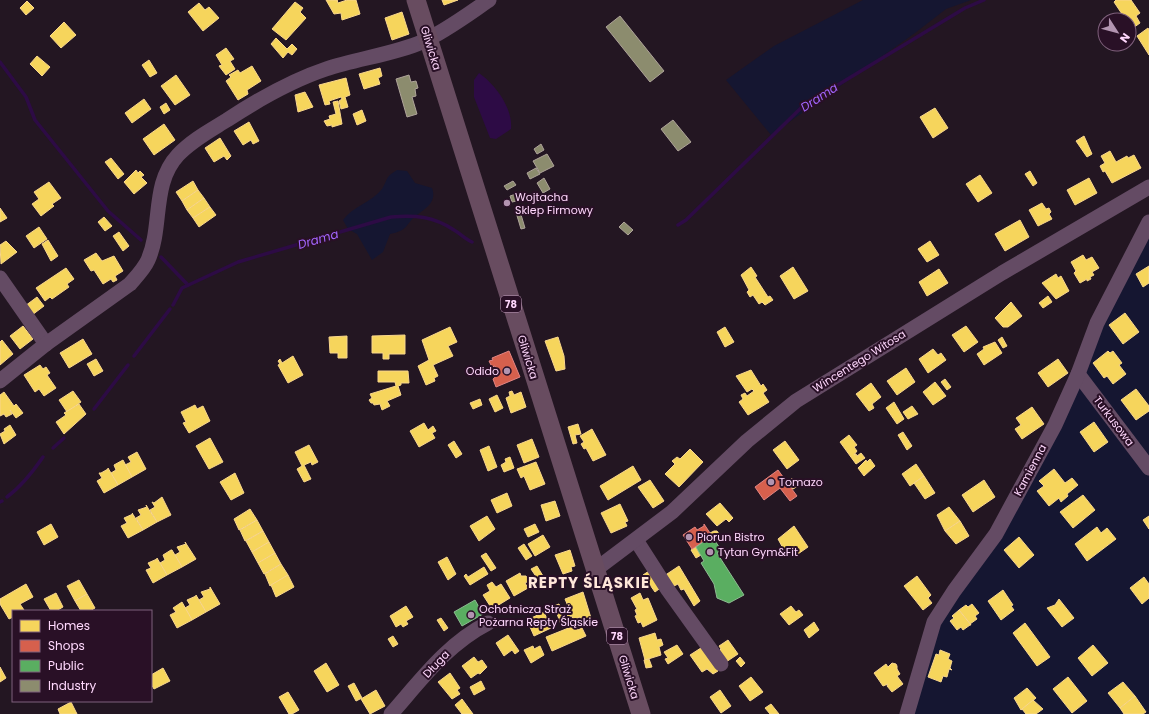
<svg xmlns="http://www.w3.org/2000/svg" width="1149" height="714" font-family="Poppins,sans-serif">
<rect width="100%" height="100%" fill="#231622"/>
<!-- green -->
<g fill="#151631">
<path d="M863,0h108l-25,9 -31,24 -144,102 -45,-55 48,-34z"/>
<path d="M397,170l10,1 8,12 17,5c5,13 -5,20 -15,27 -13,10 -7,15 -27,19l-7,18 -11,8 -15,-26 -9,-5 -5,-9c10,-14 28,-17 39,-31 7,-11 2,-11 15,-19z"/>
<path d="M1149,221v493h-246l25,-82 70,-106z"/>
</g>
<!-- water -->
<path fill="#2d0b45" d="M479,73c17,12 34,36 32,56l-15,10 -6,-1 -16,-41v-17z"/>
<!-- homes -->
<g fill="#f6d55c" stroke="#f9d68c">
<path d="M326,0h12h-1l1,3 9,-3h9l4,14 -18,6 -1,-7 -7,1z"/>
<path d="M442,0h16l-14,5z"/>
<path d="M1116,0h15l9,13 -4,3 4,7 -7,5 -4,-8h-3l-12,-18z"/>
<path d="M27,1l7,7 -8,7 -6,-7z"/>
<path d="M295,2l8,6 -3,4 6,6 -20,22 -14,-11z"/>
<path d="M199,3l6,7 4,-3 10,11 -16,13 -15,-19z"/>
<path d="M402,12l7,22 -17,6 -7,-22z"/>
<path d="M64,22l12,13 -15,13 -11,-12z"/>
<path d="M1148,28l1,2v25l-12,-19z"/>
<path d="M276,38l11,11 5,-5 5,5 -5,6 -4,-3 -5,6 -12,-14z"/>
<path d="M226,48l8,11 -4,2 5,8 -9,6 -7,-9 3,-1 -6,-10z"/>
<path d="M37,56l13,11 -8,9 -12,-12z"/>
<path d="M149,60l8,13 -7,4 -8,-12z"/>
<path d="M252,66l9,15 -14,9 1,4 -10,6 -12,-19 5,-4 -2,-2 9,-5 2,3z"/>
<path d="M380,68l2,8 -4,2 2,6 -16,5 -5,-15z"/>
<path d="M176,75l14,20 -15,10 -14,-19z"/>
<path d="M346,78l4,17 -5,2 3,10 -7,2 -2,-8 3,-2 -1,-2 -12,4 1,3 -5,1 -6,-20z"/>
<path d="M305,92l8,15 -15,5 -3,-17z"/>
<path d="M144,99l7,10 -19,14 -7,-10z"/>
<path d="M338,101l4,23 -10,3v-2l-5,1 -3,-5 6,-2 -1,-3 7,-2 -3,-12z"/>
<path d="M166,103l4,7 -6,4 -4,-7z"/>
<path d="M935,108l13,20 -15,10 -13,-21z"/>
<path d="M362,110l4,11 -9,4 -4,-11z"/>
<path d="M249,122l10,19 -6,3 -2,-4 -8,5 -9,-14z"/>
<path d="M164,124l11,16 -21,15 -11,-16z"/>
<path d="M1084,136l8,18 -5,3 -11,-16z"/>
<path d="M220,138l11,18 -4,4 -3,-4 -10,6 -9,-14z"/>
<path d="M1110,151l6,11 11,-6 1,2 6,-3 7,13 -29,15 -7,-12 -2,1 -3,-6 5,-3 -4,-7z"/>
<path d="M111,158l13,16 -6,5 -13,-17z"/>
<path d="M136,170l2,3 2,-2 4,4 -3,2 6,6 -13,11 -10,-12z"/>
<path d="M1030,171l7,12 -4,3 -8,-12z"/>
<path d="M980,175l12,18 -14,9 -12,-18z"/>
<path d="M1089,178l8,15 -22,12 -8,-15z"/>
<path d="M193,181l5,9 -16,11 -6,-9z"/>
<path d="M49,182l12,16 -9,6 2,2 -13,10 -9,-12 7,-5 -5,-7z"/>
<path d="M198,190l6,8 -17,12 -5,-9z"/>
<path d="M204,198l6,9 -17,11 -6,-8z"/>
<path d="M1042,203l4,6 3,-1 2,4 -2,2 3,5 -14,7 -9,-16z"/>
<path d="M210,207l6,8 -17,12 -6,-9z"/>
<path d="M0,208l7,10 -7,4z"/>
<path d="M104,217l8,9 -7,5 -7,-9z"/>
<path d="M1020,220l9,17 -24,14 -10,-17z"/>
<path d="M39,227l8,12 -13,9 -8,-12z"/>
<path d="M119,232l10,14 -6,5 -10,-15z"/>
<path d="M48,240l10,16 -7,5 -9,-17z"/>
<path d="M6,241l11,11 -16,12 -1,-19z"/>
<path d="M930,241l9,14 -12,7 -9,-13z"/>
<path d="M96,253l6,8 12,-5 9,15 -8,5 2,4 -4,2 -2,-3 -8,5 -9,-14 -3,1 -7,-11z"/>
<path d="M1083,255l3,5 6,-3 7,11 -7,4 2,3 -4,2 1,2 -4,2v-2l-7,4 -6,-10 2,-2 -5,-9z"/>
<path d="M1149,266v17l-6,4 -7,-13z"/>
<path d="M751,267l6,9 -2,1 13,20 2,-1 3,4 -8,5 -3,-3 -3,2 -6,-9 -3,2 -3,-5 2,-2 -8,-15z"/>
<path d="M793,267l15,24 -14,8 -14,-23z"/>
<path d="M66,268l8,11 -7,5 2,3 -17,12 -2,-2 -5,4 -9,-13z"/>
<path d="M939,269l9,14 -21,13 -8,-14z"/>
<path d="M1056,274l2,4 3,-2 8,15 -13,8 -14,-16z"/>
<path d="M1048,296l4,6 -9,6 -4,-5z"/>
<path d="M37,297l7,9 -12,9 -7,-9z"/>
<path d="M1011,302l11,14 -14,11h-5l-8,-9z"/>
<path d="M1125,313l14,19 -16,12 -14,-19z"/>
<path d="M23,326l10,13 -13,10 -10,-13z"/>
<path d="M966,326l12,16 -14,10 -12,-17z"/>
<path d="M450,327l7,15 -9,4 5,10 -20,9 5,11 -4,2 1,3 -9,4 -8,-19 11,-6 -7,-20z"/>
<path d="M725,327l9,15 -9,5 -8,-15z"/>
<path d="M405,335v19h-16v5h-6v-6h-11v-17z"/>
<path d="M347,336v22h-9v-5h-8l-1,-16z"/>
<path d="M558,337l6,19 1,13 -9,2 -11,-30z"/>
<path d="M1002,337l5,9 -4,2 -5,-8z"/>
<path d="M83,339l9,15 -23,14 -9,-15z"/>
<path d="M2,340l11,14 -13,11v-23z"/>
<path d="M995,342l7,11 -18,12 -7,-11 7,-5 -1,-2z"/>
<path d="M933,349l5,6 3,-2 5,7 -18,13 -9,-14z"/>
<path d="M1108,351l2,2 3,-2 9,12 -3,2 7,9 -13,10 -6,-8 -3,2 -11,-15z"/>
<path d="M293,356l10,19 -15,8 -10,-18 2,-1 -2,-3 2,-2 2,4z"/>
<path d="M96,359l7,12 -9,5 -7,-12z"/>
<path d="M1058,359l10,14 -20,14 -10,-14z"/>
<path d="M40,365l3,4 3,-2 4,6 -3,2 9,13 -12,8 -5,-7 -4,3 -11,-17z"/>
<path d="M906,368l9,14 -18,13 -10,-14z"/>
<path d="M751,370l10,16 2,-2 4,6 -4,3 6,9 -21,13 -9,-13 4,-3 -2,-4 4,-2 2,3 7,-5 -2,-2 -5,3 -11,-16z"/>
<path d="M378,371h30l1,12h-8v2l-3,1 3,9 -14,6 3,5 -8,4 -2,-6 -6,1 -1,-2h-2l-2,-3 3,-2 -2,-4 26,-8 -1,-4h-17z"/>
<path d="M945,379l6,8 -4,3 -6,-8z"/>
<path d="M935,382l11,14 -13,9 -10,-13z"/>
<path d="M871,383l10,14 -9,7 2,4 -5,3 -13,-17z"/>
<path d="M1136,389l13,17v5l-13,9 -15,-20z"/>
<path d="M73,391l8,11 -14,10 -8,-12z"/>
<path d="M512,391l2,4 7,-3 5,15 -15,6 -5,-15 4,-2 -1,-4z"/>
<path d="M4,392l10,14 2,-2 7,9 -7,5 -6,-8 2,4 -6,3 -2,-3 -4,2v-21z"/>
<path d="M497,395l6,13 -8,4 -6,-13z"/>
<path d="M480,399l2,6 -9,4 -3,-6z"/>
<path d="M894,402l10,17 -7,5 -11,-16z"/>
<path d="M79,404l7,10 -22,20 -8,-12 10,-7 -2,-2z"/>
<path d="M195,405l2,4 6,-3 7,15 -21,12 -6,-10 3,-1 -5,-10z"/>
<path d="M912,406l6,8 -10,5 -5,-7z"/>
<path d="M1032,407l12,17 -22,15 -7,-10 6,-4 -5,-7z"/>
<path d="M1094,422l14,20 -14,10 -14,-20z"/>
<path d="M424,423l4,7 5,-4 3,5 -4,2 3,5 -16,9 -9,-16z"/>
<path d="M578,424l3,10 -6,1 2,8 -4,1 -5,-17z"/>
<path d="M10,425l6,10 -12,9 -4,-10 5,-3 -1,-2z"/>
<path d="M592,429l14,26 -13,6 -7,-13 -2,1 -3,-5 3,-2 -4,-6z"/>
<path d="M903,432l9,14 -5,4 -9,-15z"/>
<path d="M849,435l8,10 -3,2 3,4 -3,4 2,-1 1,2 4,-3 4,5 -9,6 -16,-22z"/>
<path d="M210,438l13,24 -14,7 -13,-23z"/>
<path d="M532,439l7,18 -15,6 -7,-18z"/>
<path d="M454,441l8,13 -6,4 -8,-13z"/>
<path d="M785,441l14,19 -12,9 -14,-19z"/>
<path d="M309,445l9,17 -6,3 -1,-3 -7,3 7,14 -7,3 -7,-13 5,-3 -7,-14z"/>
<path d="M489,446l8,21 -9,4 -8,-21z"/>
<path d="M690,449l13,13 -24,25 -14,-13 10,-10 -3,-3 5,-4 3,2z"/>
<path d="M137,452l9,17 -14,8 -7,-12 6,-3 -3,-5z"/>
<path d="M510,457l4,11 -10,4 -3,-7 5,-3 -1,-3z"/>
<path d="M870,459l5,7 -11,10 -6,-8 8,-8 1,2z"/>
<path d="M123,460l9,17 -14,8 -7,-12 5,-3 -2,-5z"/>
<path d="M536,462l9,22 -15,6 -6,-14 -3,2 -4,-9z"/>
<path d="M916,464l8,12 -14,10 -8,-12z"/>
<path d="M633,466l8,14 -33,20 -8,-14z"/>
<path d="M108,468l10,17 -14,8 -7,-12 5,-3 -3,-5h2l7,-4z"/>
<path d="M1054,469l11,14 7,-5 6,7 -11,9 1,2 -7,6 -2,-4 -10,8 -12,-15 7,-5 -5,-5z"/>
<path d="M235,473l9,20 -13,7 -11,-18z"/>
<path d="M924,476l11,17 -10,6 -11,-16z"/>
<path d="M792,478l6,8 -5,3 -5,-7z"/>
<path d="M650,480l14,21 -11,7 -15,-21z"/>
<path d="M984,480l11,17 -22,15 -11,-17z"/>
<path d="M507,493l5,13 -15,7 -6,-13z"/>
<path d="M1083,495l12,15 -22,18 -13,-16z"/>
<path d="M162,497l9,18 -14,7 -7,-12 5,-3 -3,-5 2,1z"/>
<path d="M555,501l5,15 -14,5 -5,-16z"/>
<path d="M720,503l13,15 -4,4 -3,-3 -9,7 -11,-12z"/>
<path d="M620,504l8,17 -3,1 2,4 -16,7 -10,-20z"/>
<path d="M146,505l11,17 -14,8 -7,-12 5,-3 -3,-5 9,-3z"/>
<path d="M949,507l11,14 -15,10 -8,-16z"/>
<path d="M250,509l7,11 -18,10 -5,-11z"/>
<path d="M132,513l11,17 -15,8 -7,-12 6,-3 -3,-5 9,-4z"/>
<path d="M487,516l8,13 -16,12 -9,-15z"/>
<path d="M1149,516v13l-6,-9z"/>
<path d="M257,520l6,11 -18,10 -5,-11z"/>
<path d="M960,521l9,15 -13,8 -11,-13z"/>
<path d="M51,524l7,13 -14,8 -7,-13z"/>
<path d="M535,524l4,8 -11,5 -4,-8z"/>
<path d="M794,526l14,21 -13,9 -5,-5 -2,2 -4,-3 -6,-11z"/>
<path d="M1097,527l4,6 6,-5 9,11 -29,22 -12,-17z"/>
<path d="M263,531l6,11 -17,10 -6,-11z"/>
<path d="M714,531h3l4,6 -6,3 -5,-7z"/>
<path d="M543,535l7,12 -15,9 -7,-12z"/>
<path d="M1019,537l15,18 -15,13 -15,-18z"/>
<path d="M185,542l11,17 -14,8 -7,-12 5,-3 -3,-5 9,-3z"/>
<path d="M269,542l6,11 -17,10 -6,-11z"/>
<path d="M524,544l8,12 -6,4 -8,-12z"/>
<path d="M696,547l5,8 -5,3 -5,-8z"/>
<path d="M171,550h1l10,17 -15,8 -7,-12 5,-3 -2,-5z"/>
<path d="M570,550l5,16 -4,1 1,4 -9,3 -8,-19z"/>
<path d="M275,553l6,11 -17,10 -6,-11z"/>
<path d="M486,553l10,15 -5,3 -10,-15z"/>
<path d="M447,557l9,17 -8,6 -10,-18z"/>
<path d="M157,558l10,17 -14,8 -7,-13 5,-2 -3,-5 9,-4z"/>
<path d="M281,564l7,11 -18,11 -5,-12z"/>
<path d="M537,566l9,15 -5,3 -10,-15z"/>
<path d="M679,566l21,35 -6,5 -10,-17 -3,1 -3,-6 -6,3 -8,-11z"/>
<path d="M484,567l4,7 -18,11 -6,-9 2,-2 2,3z"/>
<path d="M649,571l14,15 -8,6 -12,-17z"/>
<path d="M520,573l1,3h5l3,5 -4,2 3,5 -14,8 -8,-15z"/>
<path d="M288,575l6,12 -18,10 -5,-12z"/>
<path d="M917,576l14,19 -3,3 4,5 -9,7 -19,-24z"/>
<path d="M1144,577l5,7v14l-7,6 -12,-16z"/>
<path d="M79,580l8,14 -12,7 -8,-15z"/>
<path d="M492,582l4,5 5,-3 9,14 -18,11 -9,-14 7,-4 -3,-6z"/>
<path d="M26,584l7,13 -13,7 4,6 -11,1v6l-4,2 -9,-15v-5z"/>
<path d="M210,587l10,17 -14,8 -7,-12 5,-3 -3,-5 9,-3z"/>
<path d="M1003,590l10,15 -2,1 3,4 -13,10 -13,-19z"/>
<path d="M583,592l8,26 -9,4 -2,-5 -7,3 -1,-4 -4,1 -1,-4 3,-2 -5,-12z"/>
<path d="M56,593l7,14 -7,4h-5l-7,-12z"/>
<path d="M640,593l3,7 5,-2 9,22 -14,7 -2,-5 -3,1 -3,-7 2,-1 -2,-5 2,-1 -6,-11z"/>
<path d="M87,594l8,14 -5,3h-9l-6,-10z"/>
<path d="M196,595l10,17 -14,8 -7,-12 5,-3 -3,-5 9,-4z"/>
<path d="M1059,599l15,19 -12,9 -15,-19 8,-3z"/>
<path d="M182,602l10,18 -15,8 -7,-13 6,-3 -3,-4z"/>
<path d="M559,604l8,21 -5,2 -8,-21z"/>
<path d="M972,604l7,9 -4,3 2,3 -7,5 1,1 -12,-15 7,-5 2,2z"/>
<path d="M406,606l7,11 -7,4 2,3 -5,3 -2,-3 -5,3 -6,-11z"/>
<path d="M791,606l5,6 3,-2 4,5 -14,10 -9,-11z"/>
<path d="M959,610l12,15h-1l-7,5 -2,-3 -4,3 -7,-9 4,-3 -2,-2z"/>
<path d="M544,612l7,16 -17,8 -7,-16z"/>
<path d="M441,618l7,10 -4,3 -7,-11z"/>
<path d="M814,622l5,8 -10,8 -5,-8z"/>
<path d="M1025,623l25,34 -13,9 -24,-33z"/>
<path d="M576,625l2,5 4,-2 4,8 -34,15 -6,-14z"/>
<path d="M655,633l2,7 4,-1 2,6 -4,2 2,8 -16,5 -6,-22z"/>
<path d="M508,635l11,16 -4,3 -3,-4 -8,6 -8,-13z"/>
<path d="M393,636l5,8 -5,3 -5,-8z"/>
<path d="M728,640l10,14 -12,8 -7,-11 2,-2 -2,-3z"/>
<path d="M677,645l6,9 -15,10 -3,-5 3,-1 -4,-6z"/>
<path d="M1093,645l15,18 -16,13 -14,-18z"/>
<path d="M533,646l1,3 6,-3 4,9 -13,8 -7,-13z"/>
<path d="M704,646l14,25 -5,3 -6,-5 -5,3 -12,-17z"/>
<path d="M940,650l10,4 -2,5 4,2 -2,7 2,2 -3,-1 -2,8 -4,-1 -2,6 -13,-5 8,-23 3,1z"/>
<path d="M474,657l4,5 4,-2 5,7 -7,7 -2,-1 -7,5 -9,-12z"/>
<path d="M740,657l5,6 -4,4 -5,-6z"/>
<path d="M649,659l3,8 -6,1 -2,-8z"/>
<path d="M326,663l13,22 -12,7 -13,-21z"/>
<path d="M892,663l4,1 1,2v3l3,5 -3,2 6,8 -11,8 -5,-6 1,-2 -5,2 -9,-13 12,-9 2,3z"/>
<path d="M0,667l6,11 -6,4z"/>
<path d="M163,668l7,13 -16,8 -3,-5v-9z"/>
<path d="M450,673l10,15 -3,2 3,4 -8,5 -14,-17z"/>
<path d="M751,677l12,15 -13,9 -11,-15z"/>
<path d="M1068,677l19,24 -15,12 -19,-24z"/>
<path d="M481,681l4,8 -11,6 -4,-8z"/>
<path d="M1123,682l12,14 -15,12 -12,-15z"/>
<path d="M354,683l8,15 -6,3 -8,-15z"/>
<path d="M1027,688l9,10 -15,12 -7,-12z"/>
<path d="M376,690l9,16 -15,8 -9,-15z"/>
<path d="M720,690l11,16 -10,7 -11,-16z"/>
<path d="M288,692l11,18 -7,4h-3l-10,-17z"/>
<path d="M1135,696l11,16 -3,2h-19l-4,-6z"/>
<path d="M462,699l11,15h-11l-7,-9z"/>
<path d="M1033,700l10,9 -7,5h-10l-4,-5z"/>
<path d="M71,702l6,12h-17l-2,-5z"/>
<path d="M771,704l8,10h-9l-5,-6z"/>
</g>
<!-- shops -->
<g fill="#d6604d" stroke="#e28482">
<path d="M509,351l11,26 -24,10 -3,-8 6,-5 -4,-8 -3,1 -3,-6 4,-1 -1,-2z"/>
<path d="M778,470l19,26 -7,5 -10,-13 -16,12 -9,-13z"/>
<path d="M704,524l8,12 -20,13 -9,-14 12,-8 2,3 7,-4z"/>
</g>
<!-- public -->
<g fill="#5aae61" stroke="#8cbb90">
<path d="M712,536l9,14 -4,3 27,42 -15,8 -12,-5 -3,-14 -13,-21 3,-2 -8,-14z"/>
<path d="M475,600l8,14 -21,12 -8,-14z"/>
</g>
<!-- industry -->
<g fill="#8c8c6e" stroke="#aea399">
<path d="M620,16l44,55 -14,11 -44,-55z"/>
<path d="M409,75l2,7 5,-1 2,7 -3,1 1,7 -4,1 5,17 -10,3 -11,-38z"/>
<path d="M673,120l18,22 -13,9 -17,-22z"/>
<path d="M541,144l3,6 -7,4 -3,-5z"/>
<path d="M547,154l7,12 -14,7 -7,-12z"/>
<path d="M536,168l4,6 -10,5 -3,-6z"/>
<path d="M544,178l6,11 -7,4 -6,-10z"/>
<path d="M513,181l3,4 -9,5 -3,-4z"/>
<path d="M519,193l2,7 -9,2 -2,-6z"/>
<path d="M519,208l6,20 -4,1 -6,-20z"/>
<path d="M624,222l9,8 -5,5 -9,-8z"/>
</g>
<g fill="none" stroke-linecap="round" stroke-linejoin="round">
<!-- stream -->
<g stroke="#2d0b45" stroke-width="3.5">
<path d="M0,62l26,35 9,23 73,91 33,29"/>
<path d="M678,225l8,-5 117,-114 162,-98 19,-8"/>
<path d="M161,257l27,28"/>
<path d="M173,305l9,-17 56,-26 153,-45c24,-2 42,-1 63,13 7,4 11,9 18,12"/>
<path d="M134,356l36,-47"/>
<path d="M94,409l34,-44"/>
<path d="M53,448l11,-10"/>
<path d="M7,497c15,-11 25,-24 36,-40"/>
<path d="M0,502l2,-1"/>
</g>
<!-- minor -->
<g stroke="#644b64" stroke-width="15">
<path d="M0,278l46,66"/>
<path d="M1078,374l71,94"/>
<path d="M0,381l46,-37 84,-60c6,-7 14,-15 18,-24 15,-34 3,-76 30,-105 14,-15 33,-25 49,-35 32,-21 63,-39 99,-51 30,-10 68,-15 96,-27 24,-11 45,-27 67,-42"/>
<path d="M636,540l32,50 53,74"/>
<path d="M595,570l77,-58 75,-71 49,-40 206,-128 147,-86"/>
<path d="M391,714c30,-34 56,-70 97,-91"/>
<path d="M907,714l27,-92 20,-31 42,-57 59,-109 23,-51 19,-51 52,-101"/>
</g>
<!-- major -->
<path stroke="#684c60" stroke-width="19" d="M416,0l225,714"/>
</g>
<!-- markers -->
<g fill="#b294b0" stroke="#291026" stroke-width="1.5">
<circle cx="507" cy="203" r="4"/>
<circle cx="507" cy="371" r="4"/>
<circle cx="771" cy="482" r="4"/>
<circle cx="689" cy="537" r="4"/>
<circle cx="710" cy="552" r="4"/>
<circle cx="471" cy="615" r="4"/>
</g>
<g text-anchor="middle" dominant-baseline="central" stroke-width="4" stroke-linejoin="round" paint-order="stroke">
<!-- shield labels -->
<g fill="#291026" stroke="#bf9cbc" stroke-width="1">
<rect x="501" y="296" width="20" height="16" rx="3"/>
<rect x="607" y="628" width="20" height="16" rx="3"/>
</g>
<g font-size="10" font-weight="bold" fill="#ffd8fd">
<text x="511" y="304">78</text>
<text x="617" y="636">78</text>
</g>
<!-- street labels -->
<g font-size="11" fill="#ffd8fd" stroke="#291026">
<text transform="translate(431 48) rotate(73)">Gliwicka</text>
<text transform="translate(528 357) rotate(73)">Gliwicka</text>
<text transform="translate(859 361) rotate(-32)">Wincentego Witosa</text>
<text transform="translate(1114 421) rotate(53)">Turkusowa</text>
<text transform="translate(1030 470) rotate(-62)">Kamienna</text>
<text transform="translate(436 664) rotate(-47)">Długa</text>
<text transform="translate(629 677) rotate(73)">Gliwicka</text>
</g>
<!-- poi labels -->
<g font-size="11" fill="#ffd8fd" stroke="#291026" text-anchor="start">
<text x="515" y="197">Wojtacha<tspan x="515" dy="13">Sklep Firmowy</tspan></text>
<text x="499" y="371" text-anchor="end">Odido</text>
<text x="779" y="482">Tomazo</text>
<text x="697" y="537">Piorun Bistro</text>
<text x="718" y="552">Tytan Gym&amp;Fit</text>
<text x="479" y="609">Ochotnicza Straż<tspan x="479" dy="13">Pożarna Repty Śląskie</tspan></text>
</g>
<!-- water labels -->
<g font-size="12" font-style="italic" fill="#a466ff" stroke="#291026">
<text transform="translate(819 97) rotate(-33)">Drama</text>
<text transform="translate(318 239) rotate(-16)">Drama</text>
</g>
<!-- district labels -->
<g font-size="15" font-weight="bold" letter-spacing="1" fill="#ffe6da" stroke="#291026">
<text x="589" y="582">REPTY ŚLĄSKIE</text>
</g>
</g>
<!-- legend -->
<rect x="12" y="610" width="140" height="92" fill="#291026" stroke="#7f607c"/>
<rect x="20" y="620" width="20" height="12" fill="#f6d55c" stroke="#7f607c"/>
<text x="48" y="630" font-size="12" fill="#ffd8fd">Homes</text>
<rect x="20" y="640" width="20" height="12" fill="#d6604d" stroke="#7f607c"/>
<text x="48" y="650" font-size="12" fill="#ffd8fd">Shops</text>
<rect x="20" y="660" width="20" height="12" fill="#5aae61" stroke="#7f607c"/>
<text x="48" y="670" font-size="12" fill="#ffd8fd">Public</text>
<rect x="20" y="680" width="20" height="12" fill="#8c8c6e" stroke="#7f607c"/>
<text x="48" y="690" font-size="12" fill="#ffd8fd">Industry</text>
<!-- north arrow -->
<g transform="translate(1117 32) rotate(126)"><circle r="19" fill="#291026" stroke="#7f607c"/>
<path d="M0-3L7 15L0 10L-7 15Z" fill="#b294b0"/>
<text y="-6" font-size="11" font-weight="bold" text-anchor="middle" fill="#ffd8fd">N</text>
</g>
</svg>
